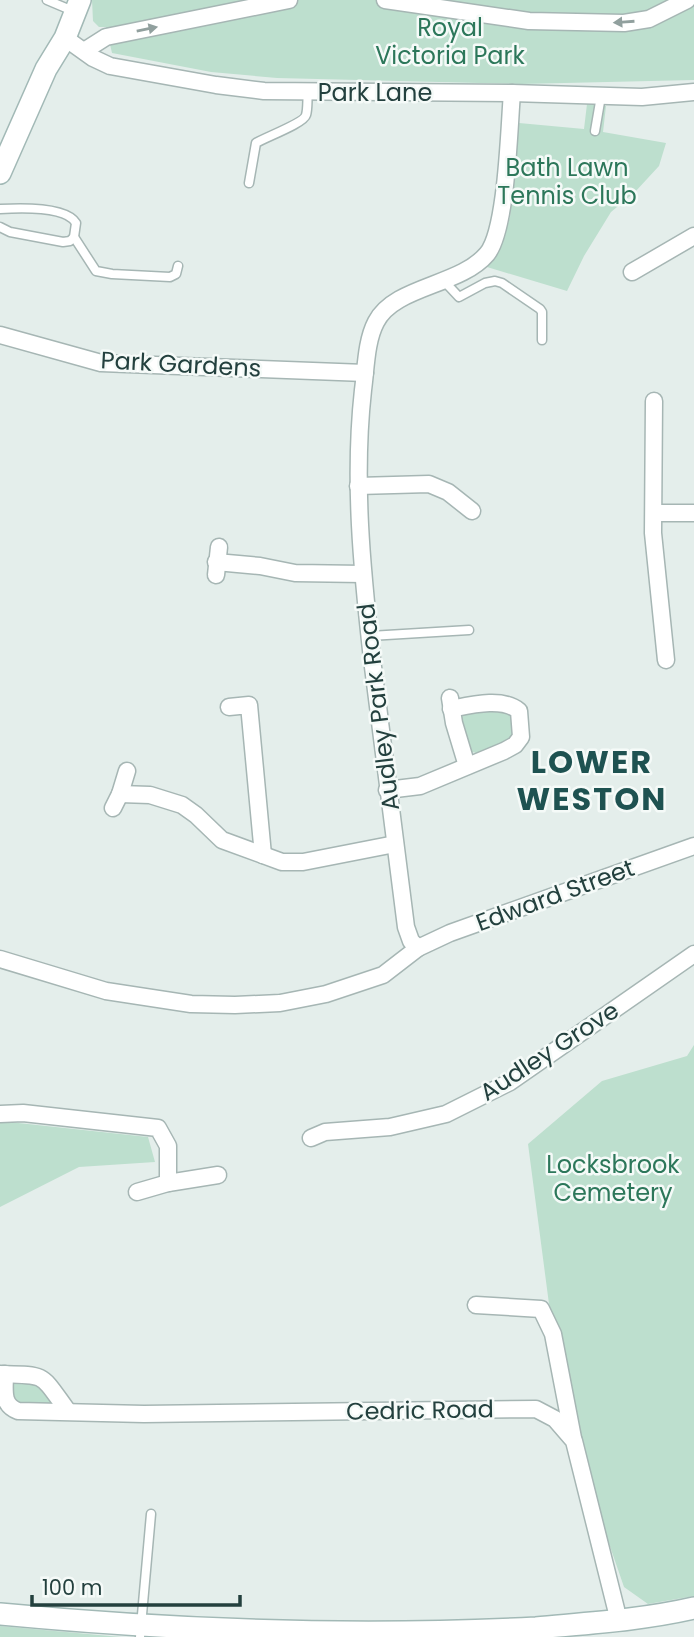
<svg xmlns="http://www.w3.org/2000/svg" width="694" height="1637" font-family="Poppins,sans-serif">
<rect width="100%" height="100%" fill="#e4eeeb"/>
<!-- green -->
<g fill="#bddfce">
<path d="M92,0h602v80l-173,4 -244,-6 -66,-6 -99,-19 -6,-26h-7l-6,-6z"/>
<path d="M587,104l19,2 -3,26 63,11 -7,23 -24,26 -24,20 -27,44 -17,35 -80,-24 14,-21 9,-29 9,-94 65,6z"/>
<path d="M502,710c12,5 12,15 10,27l-31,17 -9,-2 -12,-34 8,-5z"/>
<path d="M694,1045v551l-46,8 -24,-17 -21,-61 -54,-222 -21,-160 74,-63 85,-25z"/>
<path d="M0,1121l148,16 7,25 -76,5 -79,40z"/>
<path d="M16,1380h20l18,21 -1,5 -36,1 -10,-21z"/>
<path d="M0,1626l121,11h-121z"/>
</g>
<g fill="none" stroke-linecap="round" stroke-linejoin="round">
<!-- lane casing -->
<g stroke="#a6b6b4" stroke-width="11">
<g id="lane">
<path d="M47,0l26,11"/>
<path d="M595,131l6,-35"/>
<path d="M249,183l7,-40c10,-6 48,-20 50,-28 2,-6 1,-16 2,-23"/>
<path d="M0,209c18,-1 66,-3 76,14l-2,14 -4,4 -7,1 -53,-10 -10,-5"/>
<path d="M74,237l22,34 16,3 58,3 6,-3 2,-8"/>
<path d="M444,281l15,16 26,-14 10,-2 7,2 38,26 2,3v28"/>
<path d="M370,636l99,-6"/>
<path d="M140,1637l11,-123"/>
</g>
</g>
<!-- street casing -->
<g stroke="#a6b6b4" stroke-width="19">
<g id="street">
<path d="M385,0l144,21 95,2 25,-4 38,-19"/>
<path d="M65,38l28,20 17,8 106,19 48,6 248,2 130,4 52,-5"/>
<path d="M84,51l22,-14 183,-37"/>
<path d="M632,272l62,-36"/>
<path d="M0,335l101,28 264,10"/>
<path d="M654,401l-1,132 13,127"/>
<path d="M358,486l71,-2 19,8 24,19"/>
<path d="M654,513h40"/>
<path d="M216,562l44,4 35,7 68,1"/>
<path d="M216,575l3,-28"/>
<path d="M450,698l4,25 13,43"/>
<path d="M229,707l20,-2 14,150"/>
<path d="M387,790l33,-4 84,-35 11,-6 6,-8 -2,-26c-16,-14 -48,-6 -68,-2"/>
<path d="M120,794l30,1 32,10 14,10 26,25 60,22h21l92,-18"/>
<path d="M113,808l7,-14 7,-23"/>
<path d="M418,948l32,-15 244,-87"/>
<path d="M0,959l106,32 85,13 44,1 45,-2 46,-9 57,-19 35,-27 -7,-7 -5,-14c-11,-89 -23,-178 -34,-268 -10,-89 -19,-179 -9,-269 3,-22 3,-49 13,-68 18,-36 84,-36 111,-68 20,-24 22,-127 25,-161"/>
<path d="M0,1114l23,-1 135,15 10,18v37"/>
<path d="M311,1138l14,-6 65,-5 56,-13 64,-32 184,-128"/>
<path d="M137,1192l31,-9 50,-8"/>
<path d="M476,1305l65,4 12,25 20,104"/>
<path d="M0,1374c47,1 40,-1 67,36"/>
<path d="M5,1374c0,15 -4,31 13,37l126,3 392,-5 19,10 19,22 45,180"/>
</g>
</g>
<!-- secondary casing -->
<g stroke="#a2b9b6" stroke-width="24">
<g id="secondary">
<path d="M0,173l46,-104 19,-31 15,-38"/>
<path d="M0,1614c179,17 357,23 536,14 53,-5 106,-8 158,-20"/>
</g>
</g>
<!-- lane -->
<use href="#lane" stroke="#fff" stroke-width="8"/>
<!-- street -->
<use href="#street" stroke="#fff" stroke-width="16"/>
<!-- secondary -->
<use href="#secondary" stroke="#fff" stroke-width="21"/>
</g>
<!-- one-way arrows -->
<defs><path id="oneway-solid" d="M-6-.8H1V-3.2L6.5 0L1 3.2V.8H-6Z" transform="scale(1.75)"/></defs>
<g fill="#91a09e">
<use href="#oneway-solid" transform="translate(624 22) rotate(176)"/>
<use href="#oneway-solid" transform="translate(147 29) rotate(-11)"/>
</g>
<g text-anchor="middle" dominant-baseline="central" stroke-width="5" stroke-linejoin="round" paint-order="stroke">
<!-- park labels -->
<g font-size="24" fill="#2c775a" stroke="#f5faf8">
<text x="450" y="27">Royal<tspan x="450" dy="28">Victoria Park</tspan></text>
<text x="567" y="167">Bath Lawn<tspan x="567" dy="28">Tennis Club</tspan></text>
<text x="613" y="1164">Locksbrook<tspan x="613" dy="28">Cemetery</tspan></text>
</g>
<!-- street labels -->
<g font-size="24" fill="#23403e" stroke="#f5faf8">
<text x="375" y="92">Park Lane</text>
<text transform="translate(181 364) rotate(3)">Park Gardens</text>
<text transform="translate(378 707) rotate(-97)">Audley Park Road</text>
<text transform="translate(555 895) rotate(-20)">Edward Street</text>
<text transform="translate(549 1051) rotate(-33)">Audley Grove</text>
<text transform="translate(420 1410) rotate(-1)">Cedric Road</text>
</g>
<!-- district labels -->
<g font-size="32" font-weight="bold" letter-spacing="2" fill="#1e5251" stroke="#f5faf8">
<text x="592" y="761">LOWER<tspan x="592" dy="37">WESTON</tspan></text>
</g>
</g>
<!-- scale -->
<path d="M32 1595v10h208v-10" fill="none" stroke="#23403e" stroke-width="3.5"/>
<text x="42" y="1595" font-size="21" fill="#23403e" stroke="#f5faf8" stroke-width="5" paint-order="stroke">100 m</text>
</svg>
